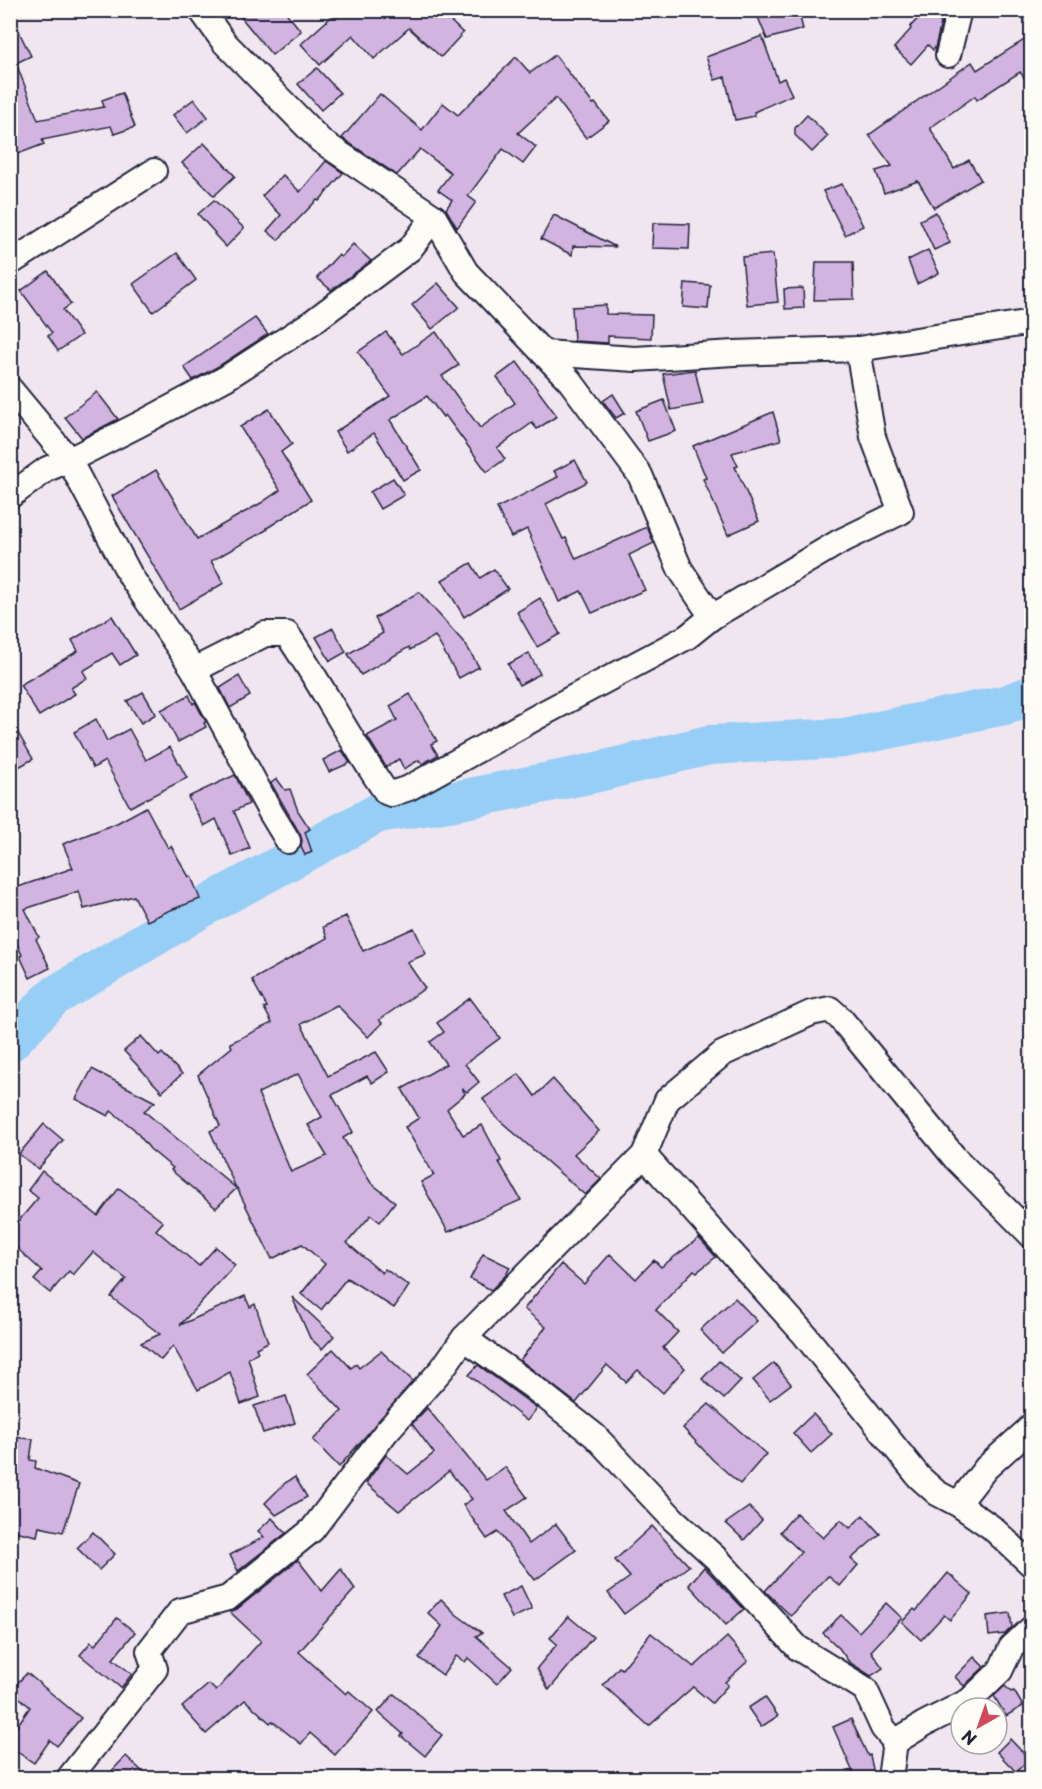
<svg xmlns="http://www.w3.org/2000/svg" width="1042" height="1789" font-family="'Playpen Sans',sans-serif">
<rect width="100%" height="100%" fill="#f0e6f0"/>
<filter id="ink" filterUnits="userSpaceOnUse"><feTurbulence type="fractalNoise" baseFrequency=".0167" numOctaves="2"/><feDisplacementMap in="SourceGraphic" scale="12" xChannelSelector="R" yChannelSelector="G"/><feConvolveMatrix kernelMatrix="1 2 1 2 8 2 1 2 1" color-interpolation-filters="sRGB"/></filter>
<g filter="url(#ink)">
<g fill="none" stroke-linecap="round" stroke-linejoin="round">
<!-- river -->
<path stroke="#97cef6" stroke-width="40" d="M10,1042l43,-45 150,-90 175,-94 77,-12 134,-27 120,-29 135,-7 161,-33 27,-10"/>
</g>
<!-- building -->
<g fill="#d2b4e0" stroke="#22223b" stroke-width="1.5" fill-rule="evenodd">
<path d="M235,10h49l17,21 -29,24z"/>
<path d="M339,10h100l24,23 -22,24 -32,-29 -35,31 -21,-24 -33,30 -19,-21z"/>
<path d="M755,10h43l5,19 -36,10z"/>
<path d="M926,10h3l12,13 -6,25 -2,2 -5,-5 -17,19 -17,-16 17,-19 -1,-2z"/>
<path d="M10,14l21,42 -15,7 22,57 66,-13 -2,-7 20,-7 13,34 -21,7 -3,-8 -69,14 2,4 -34,13z"/>
<path d="M1032,35v53l-12,-16 -43,28 -2,-4 -45,32 24,41 15,-9 12,20 -47,28 -16,-27 -34,12 -8,-22 16,-5 -23,-31 103,-73 5,8z"/>
<path d="M762,36l16,45 6,-3 8,17 -38,17 1,4 -20,4 -10,-43 -10,3 -9,-23z"/>
<path d="M555,55l38,49 2,-1 14,18 -23,17 -30,-40 -38,35 18,14 -13,17 -20,-15 -35,47 8,6 -19,26 -11,-19 6,-9 -14,-10 13,-17 -31,-24 -23,26 -55,-37 38,-44 42,36 21,-27 15,12 58,-58 14,16z"/>
<path d="M317,68l23,25 -19,17 -23,-26z"/>
<path d="M194,99l14,18 -21,16 -14,-18z"/>
<path d="M807,115l21,21 -16,16 -17,-17v-7z"/>
<path d="M204,143l31,33 -21,20 -32,-33z"/>
<path d="M326,161l17,12 -24,28 -2,-1 -39,40 -11,-9 14,-16 -19,-19 21,-21 17,17z"/>
<path d="M842,184l21,42 -18,9 -22,-44z"/>
<path d="M214,200l30,28 -18,19 -12,-13 1,-1 -17,-19z"/>
<path d="M936,212l14,31 -16,7 -14,-30z"/>
<path d="M554,215l62,32 -43,-1 -1,9 -31,-16z"/>
<path d="M653,223l37,1 -1,25 -37,-1z"/>
<path d="M353,244l18,17 -40,29 -14,-12 21,-23 3,2z"/>
<path d="M928,250l11,23 -22,11 -9,-24z"/>
<path d="M177,253l19,27 -43,32 -20,-28z"/>
<path d="M773,254l5,48 -31,3 -5,-48z"/>
<path d="M816,262h37l1,37 -40,1z"/>
<path d="M48,271l23,33 -8,6 18,25 -23,16 -10,-15 4,-3 -31,-42z"/>
<path d="M438,283l21,24 -27,22 -20,-24z"/>
<path d="M685,283l25,2 -2,24 -25,-2z"/>
<path d="M803,288l1,20 -19,1 -1,-20z"/>
<path d="M606,305v9l46,1 -1,23 -43,-2v7l-34,-2 -2,-34z"/>
<path d="M255,318l13,16 -49,32 -26,14 -9,-13z"/>
<path d="M386,332l17,22 33,-22 23,33 -17,11 38,52 35,-25 -18,-26 20,-15 40,54 -20,13 -5,-6 -35,25 8,11 -18,13 -42,-57 -2,2 -16,-21 -37,24 31,50 -18,10 -29,-47 -27,18 -12,-19 55,-36 -32,-44z"/>
<path d="M695,370l8,34 -32,6 -8,-36z"/>
<path d="M97,392l21,27 -36,19 -17,-21z"/>
<path d="M613,394l12,19 -9,5 -13,-17z"/>
<path d="M664,400l12,31 -28,10 -12,-30z"/>
<path d="M269,409l23,35 -11,8 30,48 -44,28 1,1 -57,32 13,22 -45,26 -67,-113 44,-26 41,69 64,-36 19,-13 -40,-63z"/>
<path d="M773,412l8,28 -49,13 6,13 -3,1 24,54 -31,14 -25,-56 3,-1 -13,-32z"/>
<path d="M575,460l12,22 -41,22 17,35 3,-1 10,21 71,-32 7,16 -25,12 16,35 -53,23 -11,-22 -22,11 -32,-73 -16,8 -14,-29 61,-31 -4,-6z"/>
<path d="M393,478l11,17 -24,14 -10,-17z"/>
<path d="M471,563l9,15 14,-9 14,20 -44,28 -22,-37z"/>
<path d="M419,592l47,53 13,22 -20,11 -24,-42 -25,14 -1,-3 -48,28 -13,-21 35,-21 -8,-15z"/>
<path d="M540,598l20,36 -23,13 -20,-35z"/>
<path d="M112,616l24,39 -16,10 -8,-12 -29,18 4,7 -16,10 4,6 -36,22 -19,-31 58,-34 -6,-11z"/>
<path d="M333,628l13,24 -16,9 -14,-24z"/>
<path d="M529,653l11,21 -21,11 -11,-21z"/>
<path d="M239,676l11,20 -20,12 -10,-20z"/>
<path d="M143,692l13,22 -15,9 -14,-22z"/>
<path d="M410,694l27,47 -6,3 7,11 -16,9 -3,-4 -15,9 -5,-10 -13,8 -19,-31 30,-16 -7,-14z"/>
<path d="M189,695l4,9 2,-2 11,20 -2,1 2,4 -28,15 -17,-32z"/>
<path d="M10,719l23,40 -16,9 -7,-12z"/>
<path d="M96,719l11,22 22,-12 17,31 24,-13 17,31 -57,29 -25,-46 -12,7 -19,-36z"/>
<path d="M342,750l8,13 -21,9 -6,-12z"/>
<path d="M235,775l14,29 -15,7 16,37 -18,8 -16,-37 -12,7 -16,-29z"/>
<path d="M277,779l8,11 5,-1 8,22 12,18 -5,3 7,20 -7,3 -4,-8 1,-7 -2,-6 -29,-51z"/>
<path d="M146,807l22,41 3,-2 18,31 2,-1 9,23 -32,12 -21,10 -13,-25 -50,13 -5,-18 -54,18 14,28 -3,2 14,29 -20,10 -10,-22 2,-1 -12,-26v-50l5,9 58,-20 -10,-24 54,-21z"/>
<path d="M346,916l17,35 51,-23 12,26 -19,8 18,26 -46,32 3,3 -14,14 -31,-32 -36,19 27,52 48,-24 13,20 -17,11 -5,-7 -35,19 21,37 -10,6 28,45 24,19 -15,20 -9,-7 -24,28 35,30 3,-4 24,17 -15,22 -47,-30 -26,32 -20,-16 24,-30 -23,-20 -30,15 -35,-71 -21,20 -45,-38 2,-2 -23,-19 -16,-20 -23,-18 -3,5 -32,-17 16,-30 63,33 -11,9 92,77 -26,-57 10,-5 -22,-51 34,-28 -2,-4 42,-20 -8,-15 3,-1 -15,-27 75,-42 -4,-11zM298,1074l24,43 -14,8 19,31 -36,16 -33,-79z"/>
<path d="M470,998l30,40 -35,26 14,18 -12,10 -5,-4 3,6 -18,15 16,26 19,-10 19,36 -2,1 22,38 -73,32 -27,-50 13,-7 -29,-48 14,-9 -17,-29 44,-25 -16,-22 14,-10 -7,-9z"/>
<path d="M141,1036l18,20 3,-3 20,21 -20,18 -38,-41z"/>
<path d="M519,1074l16,22 18,-17 46,52 -25,23 27,25 -16,16 -88,-77 -14,-19z"/>
<path d="M44,1124l19,16 -25,29 -19,-15z"/>
<path d="M42,1171l56,45 21,-28 44,34 -7,8 43,36 17,-19 19,18 -55,60 65,-29 5,11 5,-3 13,38 -12,6 2,4 -10,6 12,39 -19,7 -11,-32 -32,18 -25,-44 -12,14 -20,-17 19,-9 -49,-37 15,-18 -33,-27 -20,23 -4,-4 -19,22 -16,-13 8,-9 -32,-29v-11l28,-33 -10,-8z"/>
<path d="M699,1238l17,19 -19,15 -3,-2 -38,40 22,22 -15,16 22,20 -22,25 -25,-23 -12,12 -19,-17 -31,38 -56,-43 26,-33 -22,-18 37,-45 23,20 26,-30 26,25 18,-19 7,7z"/>
<path d="M483,1254l27,13 -4,8 -15,15 -21,-11z"/>
<path d="M292,1297l42,39 -12,13 -12,-11z"/>
<path d="M735,1298l22,23 -35,32 -22,-23z"/>
<path d="M333,1349l18,19 5,-4 3,4 22,-17 32,30 -74,86 -26,-27 29,-29 -35,-37z"/>
<path d="M719,1361l22,20 -17,18 -22,-20z"/>
<path d="M774,1363l17,21 -21,16 -17,-20z"/>
<path d="M478,1365l59,43 -10,13 -58,-46z"/>
<path d="M286,1396l9,27 -32,10 -9,-27z"/>
<path d="M709,1404l57,50 -26,30 -27,-24 -30,-32z"/>
<path d="M427,1408l59,72 19,-13 22,30 -21,14 23,33 27,-20 20,26 -41,30 -37,-48 -11,7 -24,-34 9,-6 -23,-28 -50,40 -33,-28 20,-28 22,19 26,-21 -22,-29z"/>
<path d="M813,1414l19,20 -21,19 -18,-20z"/>
<path d="M10,1437l23,2 -3,21 6,1 -1,7 44,16 -16,48 -24,-5 -2,9 -27,-6z"/>
<path d="M295,1477l12,20 -31,18 -11,-12 20,-20z"/>
<path d="M749,1507l13,13 -18,20 -18,-17z"/>
<path d="M796,1513l27,25 18,-18 9,8 13,-13 17,19 -29,25 7,6 -18,21 -12,-10 -37,40 -26,-25 36,-39 -21,-20z"/>
<path d="M272,1518l14,15 -48,38 -8,-16 34,-18 -6,-6z"/>
<path d="M652,1526l37,40 -65,48 -16,-21 22,-16 -15,-17z"/>
<path d="M93,1532l22,22 -16,16 -22,-22z"/>
<path d="M298,1560l24,31 19,-22 14,20 -56,63 47,42 3,-3 24,21 -38,43 -25,-22 -9,11 -29,-23 -2,2 -25,-23 -39,34 -24,-27 27,-23 7,7 45,-50 -31,-29 7,-3z"/>
<path d="M704,1567l40,42 -18,16 -37,-40z"/>
<path d="M948,1573l24,21 -22,26 -6,-5 -23,25 -19,-18 12,-13 2,2z"/>
<path d="M521,1586l11,23 -20,9 -11,-22z"/>
<path d="M441,1599l16,16 25,18 -6,3 36,31 -15,17 -29,-26 -3,4 -9,-6 -13,19 -24,-17 23,-32 -14,-13z"/>
<path d="M886,1603l16,15 -31,33 12,17 -12,8 -22,-14 -10,-14 -16,-15 18,-18 18,17z"/>
<path d="M1010,1613l2,14 -7,7 -16,2 -2,-20z"/>
<path d="M568,1616l25,21 -44,53 -12,-22 20,-24 -7,-6z"/>
<path d="M117,1618l18,14 -22,27 19,15 -11,14 -41,-33 11,-13 4,3z"/>
<path d="M651,1633l43,34 33,-30 21,24 -23,21 3,3 -16,18 -19,-16 -44,39 -46,-41 16,-18 3,2z"/>
<path d="M974,1657l10,10 -20,19 -9,-9z"/>
<path d="M27,1673l54,45 -24,28 -7,-6 -16,23 -24,-16v-11l20,-29 -19,-17z"/>
<path d="M1005,1686l6,6 3,-1 9,15 -17,10 -12,-20z"/>
<path d="M394,1694l48,41 -17,21 -24,-20 2,-2 -25,-22z"/>
<path d="M765,1697l13,19 -17,11 -13,-19z"/>
<path d="M851,1719l17,37 2,-1 5,24h-19l-23,-52z"/>
<path d="M1010,1739l19,20 -13,13 -19,-20z"/>
<path d="M126,1756l24,23h-46z"/>
</g>
<g fill="none" stroke-linecap="round" stroke-linejoin="round">
<!-- minor casing -->
<g stroke="#22223b" stroke-width="28">
<g id="minor">
<path d="M201,10l23,32 97,99 113,76 32,55 104,109 70,94 40,94 32,48"/>
<path d="M948,55l11,-45"/>
<path d="M10,263l144,-92"/>
<path d="M544,353l91,6 99,-6 124,-4 174,-27"/>
<path d="M10,389l59,71 62,117 63,93 77,143 17,28"/>
<path d="M10,496l37,-27 22,-9 73,-37 84,-45 85,-55 99,-74 24,-32"/>
<path d="M194,670l71,-36h22c35,51 63,107 99,158l5,2 18,-6 135,-75 143,-76 25,-20 127,-75 62,-30 -28,-75 -15,-88"/>
<path d="M644,1155l160,179 115,143 18,16 21,11 33,23 41,38"/>
<path d="M464,1338l69,49 62,49 78,83 46,42 79,87 67,41 18,39 12,14 -5,36"/>
<path d="M958,1504l28,-36 42,-38 4,-5"/>
<path d="M895,1742l29,-18 45,-23 31,-30 11,-23 21,-20"/>
<path d="M69,1778l86,-109 -6,-18 31,-40 48,-13 84,-68 74,-98 56,-63 22,-31 180,-183 23,-55 55,-46 89,-41 19,-4 11,10 114,139 77,78"/>
</g>
</g>
<!-- minor -->
<use href="#minor" stroke="#fdfcf7" stroke-width="24"/>
</g>
</g>
<!-- margin -->
<rect width="1042" height="1789" fill="none" stroke="#fdfcf7" stroke-width="36"/>
<rect x="18" y="18" width="1006" height="1753" fill="none" stroke="#22223b" stroke-width="2" filter="url(#ink)"/>
<!-- north arrow -->
<g transform="translate(979 1726) rotate(220)"><circle r="28" fill="#fdfcf7" stroke="#a5a5ac" stroke-width="1.5"/>
<path d="M0-4.5L10 22L0 15L-10 22Z" fill="#d1495b"/>
<text y="-9" font-size="16" font-weight="bold" text-anchor="middle" fill="#22223b">N</text>
</g>
</svg>
